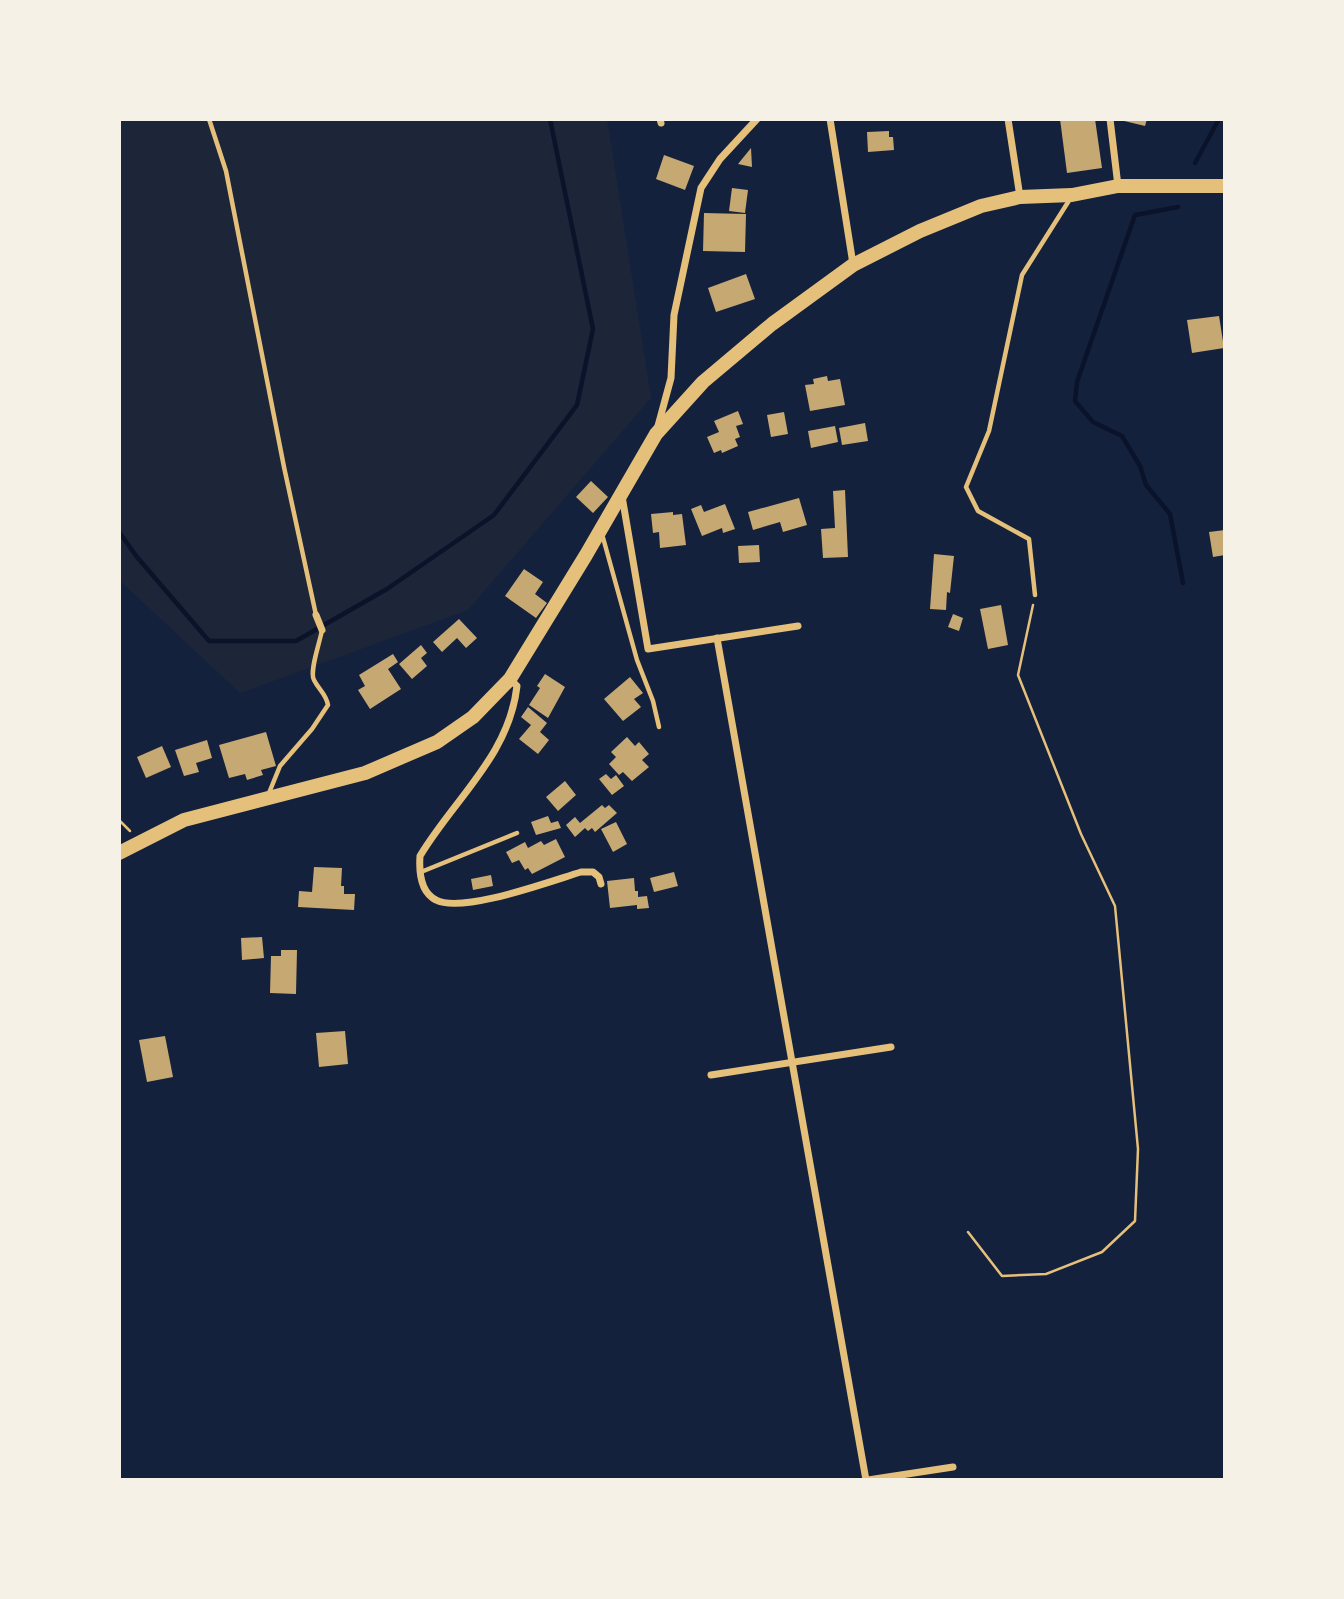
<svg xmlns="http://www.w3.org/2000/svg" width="1344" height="1599" font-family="'PT Sans Narrow',sans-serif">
<rect width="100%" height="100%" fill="#14213d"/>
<!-- green -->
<path fill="#1d2539" d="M119,119h488l44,279 -183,212 -228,83 -121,-113z"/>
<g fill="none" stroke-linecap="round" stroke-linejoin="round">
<!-- stream -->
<g stroke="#0b132b" stroke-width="4.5">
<path d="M1195,163l24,-44"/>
<path d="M1178,207l-43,8 -58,167 -2,19 18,21 29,14 18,30 6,19 24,29 13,69"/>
<path d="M119,532l18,25 72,84h87l91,-52 107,-74 83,-110 16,-76 -43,-210"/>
</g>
</g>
<!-- building -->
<g fill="#c6a872">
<path d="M1060,119h35l7,49 -35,5z"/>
<path d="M1116,119h31l-2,7z"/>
<path d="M889,131v6h4l1,13 -26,2 -1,-20z"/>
<path d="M751,148l1,19 -14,-3z"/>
<path d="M664,155l30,11 -9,24 -29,-11z"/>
<path d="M732,188l16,2 -3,23 -16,-2z"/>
<path d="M704,213l42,1 -1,38 -42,-1z"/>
<path d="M746,274l9,25 -39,13 -8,-24z"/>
<path d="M1219,316l5,32 -32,5 -5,-33z"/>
<path d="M827,376l1,5 12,-2 5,26 -35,6 -5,-26 9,-1 -1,-5z"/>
<path d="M738,411l5,13 -7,2 4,11 -5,2 3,7 -16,7 -1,-3 -7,3 -7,-16 12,-5 -5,-11z"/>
<path d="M784,412l4,22 -17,3 -4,-22z"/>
<path d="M865,423l3,18 -26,4 -3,-17z"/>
<path d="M835,426l3,16 -27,6 -3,-17z"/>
<path d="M591,481l17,16 -15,16 -17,-16z"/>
<path d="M845,490l3,67 -25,1 -2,-29 14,-1 -2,-37z"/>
<path d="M799,498l8,27 -24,7 -3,-10 -27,8 -5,-18z"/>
<path d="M725,504l10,25 -12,4 -1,-5 -20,8 -11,-27 10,-4 3,7z"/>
<path d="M673,512v3l9,-1 4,31 -26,3 -1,-16 -6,1 -2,-19z"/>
<path d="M1225,530v25l-12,2 -4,-25z"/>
<path d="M759,545l1,17 -21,1 -1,-17z"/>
<path d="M934,554l20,2 -4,37 -3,-1 -1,18 -16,-1z"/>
<path d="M524,569l19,13 -8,12 12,9 -11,15 -31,-22z"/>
<path d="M1001,605l7,40 -20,4 -8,-40z"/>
<path d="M953,614l10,4 -4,13 -11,-4z"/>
<path d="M459,619l18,19 -11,10 -9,-10 -15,14 -9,-10z"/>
<path d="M421,645l6,8 -6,5 6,8 -15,13 -13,-15z"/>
<path d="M393,654l5,8 -10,7 13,20 -31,20 -12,-19 7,-4 -6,-11z"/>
<path d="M545,674l20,13 -17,31 -19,-13 11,-17 -3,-2z"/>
<path d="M630,677l13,16 -9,6 7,8 -18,14 -19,-22z"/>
<path d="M528,707l19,16 -7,9 9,8 -11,14 -19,-15 12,-14 -10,-8z"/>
<path d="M266,732l10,34 -15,4 2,5 -16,5 -2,-6 -16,4 -10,-33z"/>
<path d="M627,737l8,9 4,-4 10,12 -7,6 7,7 -17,14 -9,-9 -4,3 -10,-11 7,-7 -5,-5z"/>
<path d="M207,740l5,18 -16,5 3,9 -15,4 -9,-26z"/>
<path d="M162,746l9,21 -25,11 -9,-21z"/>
<path d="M606,774l5,5 5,-4 8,11 -12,9 -13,-16z"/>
<path d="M565,781l11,14 -18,16 -12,-14z"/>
<path d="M602,805l3,3 4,-3 8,8 -22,19 -3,-4 -4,3 -3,-3 -10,9 -9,-12 9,-8 5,6z"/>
<path d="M548,816l3,7 7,-2 3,7 -25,7 -5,-13z"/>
<path d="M616,822l11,22 -14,8 -12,-23z"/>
<path d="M556,839l9,18 -33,17 -4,-6 -3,2 -6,-10 -7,3 -6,-11 19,-10 3,6 13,-7 3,4z"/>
<path d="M314,867l28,1 -1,18h3v8h11l-1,16 -56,-3 1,-16 13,1z"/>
<path d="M674,872l4,14 -24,6 -4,-14z"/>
<path d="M491,875l2,11 -20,4 -2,-11z"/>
<path d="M634,878l1,13h3v6l9,-1 2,12 -12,1v-4l-27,3 -3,-27z"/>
<path d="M262,937l2,21 -22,2 -1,-22z"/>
<path d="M281,950h16l-1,44 -26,-1 1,-37h10z"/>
<path d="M345,1031l3,33 -29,3 -3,-34z"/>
<path d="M165,1036l8,41 -26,5 -8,-42z"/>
</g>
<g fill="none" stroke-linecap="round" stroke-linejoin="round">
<!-- path -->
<g stroke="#e5c07b" stroke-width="2.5">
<path d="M119,820l11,11"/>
<path d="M968,1232l34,44 44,-2 56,-22 33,-31 3,-72 -23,-243 -34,-72 -63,-159 15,-70"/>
</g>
<!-- service -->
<g stroke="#e5c07b" stroke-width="4.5">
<path d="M209,119l17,52 58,296 32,148"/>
<path d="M602,534l35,126 16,41 6,26"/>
<path d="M1035,595l-6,-56 -51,-28 -12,-24 23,-56 33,-156 48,-76"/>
<path d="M269,793l11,-27 32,-37 16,-24c-2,-11 -9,-15 -14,-25 -5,-8 6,-38 8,-50"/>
<path d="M421,872l96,-39"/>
</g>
<!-- minor -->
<g stroke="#e5c07b" stroke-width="7">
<path d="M660,119l1,4"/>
<path d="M830,119l23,145"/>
<path d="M1008,119l12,78"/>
<path d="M1110,119l8,67"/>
<path d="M658,426l13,-48 3,-63 27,-127 19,-29 37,-40"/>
<path d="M622,496l26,153 150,-23"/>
<path d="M316,615l6,15"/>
<path d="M717,638l149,842"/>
<path d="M510,679l7,7c-8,70 -63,113 -97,170 -1,15 0,36 16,44 26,14 115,-19 145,-28h12l6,5 2,7"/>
<path d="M711,1075l180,-28"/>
<path d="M868,1480l85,-13"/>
</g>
<!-- secondary -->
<path stroke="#e5c07b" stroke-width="14" d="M119,853l65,-33 181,-47 72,-31 36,-25 37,-38 76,-124 70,-121 47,-52 69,-58 81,-59 67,-34 61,-25 39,-9 52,-2 46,-9h107"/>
</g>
<!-- border -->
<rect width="1344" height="1599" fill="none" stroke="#f6f1e7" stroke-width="242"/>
</svg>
